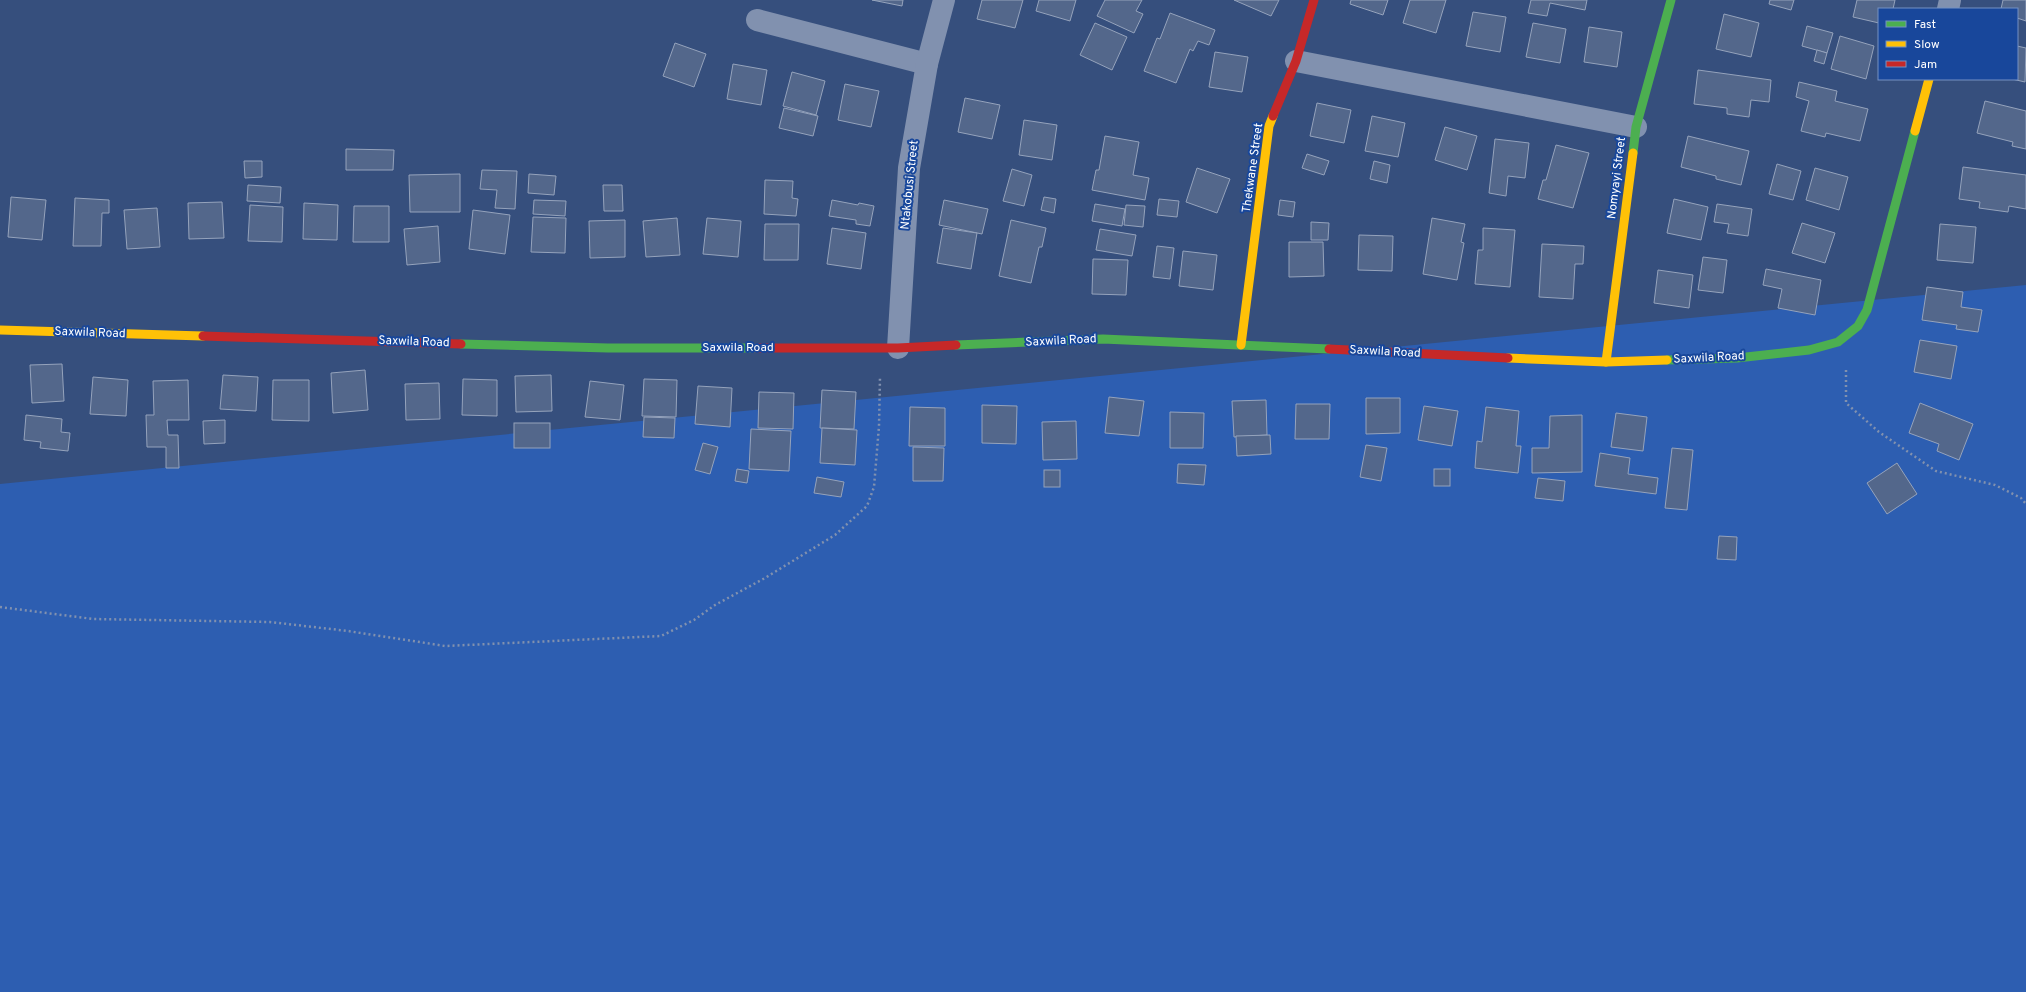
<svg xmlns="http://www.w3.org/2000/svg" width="2026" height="992" font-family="Overpass,sans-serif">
<rect width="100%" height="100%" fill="#364f7d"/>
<!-- green -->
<path fill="#2d5eb1" d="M2026,285v707h-2026v-508z"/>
<!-- building -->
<g fill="#53678b" stroke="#95a3bc">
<path d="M872,0h31l-1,6z"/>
<path d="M982,0h41l-8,28 -38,-9z"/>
<path d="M1039,0h37l-6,21 -34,-10z"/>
<path d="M1105,0h37l-6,11 7,3 -9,19 -37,-17z"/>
<path d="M1234,0h45l-8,16z"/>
<path d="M1351,0h37l-5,15 -33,-11z"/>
<path d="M1410,0h36l-10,33 -33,-10z"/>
<path d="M1531,0h56l-2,10 -35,-7 -3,13 -19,-3z"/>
<path d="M1770,0h24l-3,10 -22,-6z"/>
<path d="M1857,0h38l-2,9h-14v14l-26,-6z"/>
<path d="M2003,0h23v21l-9,-3v-9h-16z"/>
<path d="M1473,12l33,5 -6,35 -34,-6z"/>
<path d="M1170,13l45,17 -6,15 -11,-4 -5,10 -3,-2 -14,34 -32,-12 13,-33 3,1z"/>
<path d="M1724,14l35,9 -8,34 -35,-8z"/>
<path d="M1095,23l32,14 -15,33 -32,-15z"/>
<path d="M1533,23l33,6 -6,34 -34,-6z"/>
<path d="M1807,26l26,7 -6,20 -25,-7z"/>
<path d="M1589,27l33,5 -5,35 -33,-5z"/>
<path d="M1840,36l34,10 -8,33 -35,-10z"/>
<path d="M675,43l31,11 -12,33 -31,-11z"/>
<path d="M2017,46l9,2 -1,34 -13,-3h5z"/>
<path d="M1817,50l10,3 -3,11 -10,-3z"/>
<path d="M1215,52l33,5 -6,35 -33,-5z"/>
<path d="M733,64l34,6 -6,35 -34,-6z"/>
<path d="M1698,70l73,10 -2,22 -18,-2 -2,17 -22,-3v-6l-33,-4z"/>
<path d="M792,72l33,9 -9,34 -33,-9z"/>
<path d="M1799,82l38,9 -2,10 33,8 -8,32 -34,-8 -1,4 -24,-6 8,-30 -13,-4z"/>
<path d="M845,84l34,7 -8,36 -33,-7z"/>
<path d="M965,98l35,7 -8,34 -34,-7z"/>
<path d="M1985,101l41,10v38l-14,-3 1,-4 -36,-9z"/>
<path d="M1317,103l34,7 -7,33 -34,-7z"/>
<path d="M784,108l34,8 -5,20 -34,-8z"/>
<path d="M1372,116l33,7 -7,34 -33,-6z"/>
<path d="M1024,120l33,5 -5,35 -33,-5z"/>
<path d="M1445,127l32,9 -10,34 -32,-10z"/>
<path d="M1105,136l34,6 -6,33 16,3 -4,22 -53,-10 4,-20h3z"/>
<path d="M1688,136l61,15 -8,34 -25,-6v-3l-35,-9z"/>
<path d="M1495,139l34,4 -4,35 -17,-2 -2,20 -17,-3z"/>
<path d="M1556,145l33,8 -16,55 -35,-9 5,-19h3z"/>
<path d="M346,149l48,1 -1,20h-47z"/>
<path d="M1307,154l22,7 -5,14 -22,-7z"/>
<path d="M244,161h18v16l-17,1z"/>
<path d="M1374,161l16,4 -3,18 -17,-4z"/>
<path d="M1777,164l24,7 -8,29 -24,-6z"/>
<path d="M1963,167l63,8v34l-17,-3 -1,6 -29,-4 1,-6 -21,-3z"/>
<path d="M1197,168l33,11 -13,34 -31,-11z"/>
<path d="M1815,168l33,9 -9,33 -33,-10z"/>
<path d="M1012,169l20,6 -8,31 -21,-5z"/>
<path d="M482,170l35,1 -2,38 -20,-1 2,-18 -17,-1z"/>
<path d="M460,174v38h-50l-1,-37z"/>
<path d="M529,174l27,2 -2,19 -26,-2z"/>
<path d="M765,180l28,1 -1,17 6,1 -2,17 -32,-2z"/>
<path d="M248,185l33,2 -1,16 -33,-2z"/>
<path d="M603,185h19l1,26h-19z"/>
<path d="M11,197l35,3 -4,40 -34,-3z"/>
<path d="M1044,197l12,2 -2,14 -13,-3z"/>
<path d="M75,198l34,2v13h-7l-1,33h-28z"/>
<path d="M1159,199l20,2 -2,16 -20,-2z"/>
<path d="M1674,199l34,8 -7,33 -34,-7z"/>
<path d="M534,200l32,1 -1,15 -32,-2z"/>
<path d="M832,200l26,5 1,-2 15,3 -4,20 -14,-2v-4l-27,-4z"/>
<path d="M944,200l44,9 -6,25 -43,-9z"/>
<path d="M1280,200l15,2 -2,15 -15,-2z"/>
<path d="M222,202l2,36 -35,1 -1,-36z"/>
<path d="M304,203l34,2 -1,35 -34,-1z"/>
<path d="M1095,204l30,5 -3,17 -30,-5z"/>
<path d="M1717,204l35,5 -4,27 -21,-3 2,-9 -15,-2z"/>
<path d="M250,205l33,2 -1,35 -34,-1z"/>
<path d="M1126,205l19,1 -2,21 -19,-2z"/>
<path d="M354,206h35v36h-36z"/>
<path d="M157,208l3,39 -33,2 -3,-39z"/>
<path d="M473,210l37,5 -5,39 -36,-5z"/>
<path d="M533,217l33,1 -1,35 -34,-1z"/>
<path d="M677,218l3,37 -34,2 -3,-36z"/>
<path d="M707,218l34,3 -3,36 -35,-3z"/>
<path d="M1432,218l33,6 -4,18 3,1 -7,37 -34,-6z"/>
<path d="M625,220v37l-35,1 -1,-37z"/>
<path d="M1011,220l35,8 -4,19h-3l-8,36 -32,-7z"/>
<path d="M1311,222l18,1 -1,17h-17z"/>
<path d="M1802,223l33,10 -10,30 -33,-10z"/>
<path d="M765,224h34l-1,36h-34z"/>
<path d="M1940,224l36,3 -3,36 -36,-3z"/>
<path d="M438,226l2,36 -33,3 -3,-36z"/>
<path d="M832,228l34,5 -5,36 -34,-5z"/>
<path d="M943,228l34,5 -6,36 -34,-6z"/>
<path d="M1483,228l32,2 -5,57 -35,-3 3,-34h5z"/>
<path d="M1100,229l36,6 -4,21 -36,-6z"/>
<path d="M1359,235l34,1 -1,35 -34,-1z"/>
<path d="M1289,242h34l1,34 -35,1z"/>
<path d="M1542,244l42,2 -1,18h-8l-2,35 -34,-2z"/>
<path d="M1157,246l17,2 -4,31 -17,-2z"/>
<path d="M1183,251l34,4 -4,35 -34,-4z"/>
<path d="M1703,257l24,3 -4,33 -25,-3z"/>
<path d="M1093,259l35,1 -2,35 -34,-1z"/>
<path d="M1766,269l55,11 -6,35 -37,-7 4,-19 -19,-4z"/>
<path d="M1658,270l35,5 -4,33 -35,-5z"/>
<path d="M1927,287l36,5 -2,15 21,3 -4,22 -22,-3 1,-4 -35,-5z"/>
<path d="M1920,340l37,6 -6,33 -37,-7z"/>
<path d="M62,364l2,37 -32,2 -2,-38z"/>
<path d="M365,370l3,40 -35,3 -2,-40z"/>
<path d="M223,375l35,2 -2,34 -36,-2z"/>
<path d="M551,375l1,36 -36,1 -1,-36z"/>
<path d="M93,377l35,3 -2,36 -36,-2z"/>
<path d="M463,379l34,1v36l-35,-1z"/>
<path d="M644,379l33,1 -1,37 -34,-1z"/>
<path d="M188,380l1,40h-22l1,15h10l1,33h-13v-21h-19l-1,-32h8l-1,-34z"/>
<path d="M273,380h36v41l-37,-1z"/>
<path d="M590,381l34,4 -4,35 -35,-3z"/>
<path d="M439,383l1,36 -34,1 -1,-36z"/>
<path d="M698,386l34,2 -2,39 -35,-3z"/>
<path d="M822,390l34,2 -2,37 -34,-1z"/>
<path d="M759,392l35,1 -1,36 -35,-1z"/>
<path d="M1109,397l35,4 -5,35 -34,-3z"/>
<path d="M1366,398h34v35l-34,1z"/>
<path d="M1266,400l1,35 -33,2 -2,-36z"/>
<path d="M1920,403l53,21 -14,36 -22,-9 2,-7 -30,-11z"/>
<path d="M1296,404h34l-1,35h-34z"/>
<path d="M982,405l35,1 -1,38 -34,-1z"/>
<path d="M1424,406l34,5 -6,35 -34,-6z"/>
<path d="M910,407l35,1v38h-36z"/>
<path d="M1486,407l33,4 -3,35h5l-3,27 -43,-5 2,-27 5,1z"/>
<path d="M1170,412l34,1 -1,35h-33z"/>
<path d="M1616,413l31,4 -4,34 -32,-4z"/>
<path d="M26,415l36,4 -1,13 9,1 -2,18 -28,-3 1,-6 -17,-2z"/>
<path d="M1582,415v57l-50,1v-25h17l1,-32z"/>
<path d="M644,417l31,1 -1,20 -31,-1z"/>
<path d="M225,420v23l-21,1 -1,-23z"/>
<path d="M1076,421l1,38 -34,1 -1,-38z"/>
<rect x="514" y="423" width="36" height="25"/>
<path d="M822,428l35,2 -2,35 -35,-2z"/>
<path d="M751,429l40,2 -2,40 -40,-2z"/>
<path d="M1270,435l1,19 -34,2 -1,-20z"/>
<path d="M703,443l15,4 -8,27 -15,-4z"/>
<path d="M1366,445l21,3 -6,33 -21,-4z"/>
<path d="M913,447l31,1 -1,33h-30z"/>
<path d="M1672,448l21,2 -6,60 -22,-2z"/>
<path d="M1600,453l30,5 -2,16 30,4 -2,16 -61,-8z"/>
<path d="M1897,463l20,31 -30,20 -20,-31z"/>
<path d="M1178,464l28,1 -2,20 -27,-2z"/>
<path d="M737,469l12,2 -2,12 -12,-2z"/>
<rect x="1434" y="469" width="16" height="17"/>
<rect x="1044" y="470" width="16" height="17"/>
<path d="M817,477l27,5 -3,15 -27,-4z"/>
<path d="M1538,478l27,3 -2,20 -28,-3z"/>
<path d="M1719,536l18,1 -1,23 -19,-1z"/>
</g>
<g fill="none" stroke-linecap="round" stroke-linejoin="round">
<!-- path -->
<g stroke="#8191af" stroke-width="2.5" stroke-dasharray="2 3" stroke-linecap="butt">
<path d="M1846,370v33l33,29 57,39 59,14 26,13 5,6"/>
<path d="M0,607l93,12 177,3 78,9 97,15 216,-10 33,-16 21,-15 50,-27 70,-43 32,-29 7,-19 5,-61 1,-49"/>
</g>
<!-- street -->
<g stroke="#8191af" stroke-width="22">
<path d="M1948,9l2,-9"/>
<path d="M757,20l170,44"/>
<path d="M1296,61l340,66"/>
<path d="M898,348l11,-180 18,-104 17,-64"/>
</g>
<!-- fast -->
<g stroke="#4caf50" stroke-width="9">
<path d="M1633,153l3,-26 35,-127"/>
<path d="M461,344l147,4h148"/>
<path d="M956,345l147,-6 226,10"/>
<path d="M1667,360l70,-2 72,-8 29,-8 20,-16 9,-16 48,-179"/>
</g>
<!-- slow -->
<g stroke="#ffc107" stroke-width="9">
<path d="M1915,131l14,-52"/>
<path d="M0,330l203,6"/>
<path d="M1241,345l28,-219 4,-10"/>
<path d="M1508,358l98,4 61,-2"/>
<path d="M1606,362l27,-209"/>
</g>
<!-- jam -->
<g stroke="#c62828" stroke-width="9">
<path d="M1273,116l23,-55 18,-61"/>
<path d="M203,336l258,8"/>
<path d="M756,348h142l58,-3"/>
<path d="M1329,349l179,9"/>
</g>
</g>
<g text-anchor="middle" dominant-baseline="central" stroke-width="4" stroke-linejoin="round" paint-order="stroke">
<!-- street labels -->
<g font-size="12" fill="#fff" stroke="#18479b">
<text transform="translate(1253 168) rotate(-82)">Thekwane Street</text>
<text transform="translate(1617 178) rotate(-83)">Nomyayi Street</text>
<text transform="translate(910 185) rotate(-84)">Ntakobusi Street</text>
<text transform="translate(90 333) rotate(2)">Saxwila Road</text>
<text transform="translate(1061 341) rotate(-3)">Saxwila Road</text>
<text transform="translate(414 342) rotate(2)">Saxwila Road</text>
<text x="738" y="348">Saxwila Road</text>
<text transform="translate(1385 352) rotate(3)">Saxwila Road</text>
<text transform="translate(1709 358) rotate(-3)">Saxwila Road</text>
</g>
</g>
<!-- legend -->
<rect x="1878" y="8" width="140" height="72" fill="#18479b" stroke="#7491c3"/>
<rect x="1886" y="21" width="20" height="6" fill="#4caf50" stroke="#7491c3"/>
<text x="1914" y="28" font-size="12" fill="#ffffff">Fast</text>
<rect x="1886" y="41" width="20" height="6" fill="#ffc107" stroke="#7491c3"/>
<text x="1914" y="48" font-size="12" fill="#ffffff">Slow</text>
<rect x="1886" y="61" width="20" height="6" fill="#c62828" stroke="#7491c3"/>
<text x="1914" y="68" font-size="12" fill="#ffffff">Jam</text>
</svg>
